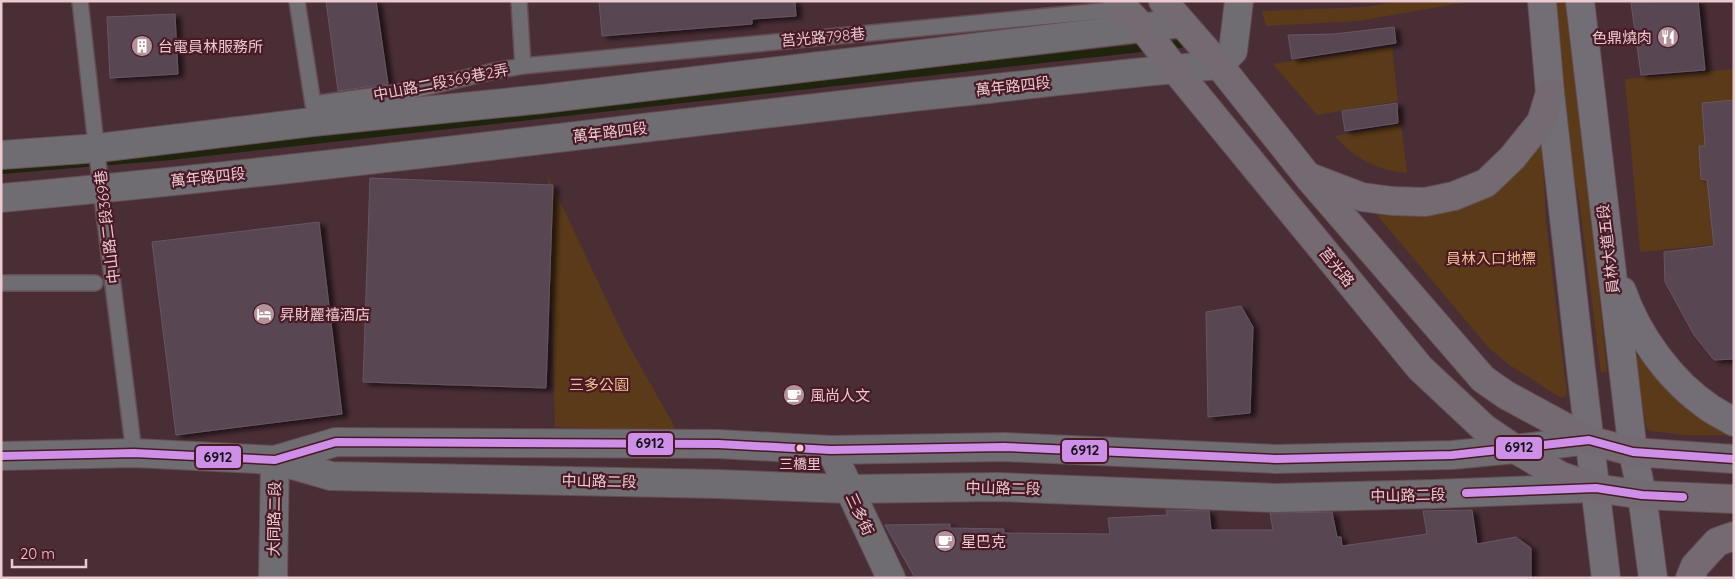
<svg xmlns="http://www.w3.org/2000/svg" width="1735" height="579" font-family="Quicksand,'Noto Sans TC',sans-serif">
<defs>
<filter id="shadow"><feDropShadow dx="5.5" dy="3" stdDeviation="2.5" flood-color="#0009"/></filter>
</defs>
<rect width="100%" height="100%" fill="#4a2e36"/>
<!-- green -->
<g fill="#5b3a19">
<path d="M1398,1h75l-115,20 -92,5 -4,-15 105,-4z"/>
<path d="M1554,1h15l38,371 -6,1 -22,-174 -12,-51z"/>
<path d="M1392,47l6,54 -81,14 -44,-51z"/>
<path d="M1734,69v174l-94,9 -15,-173z"/>
<path d="M1401,124l6,49c-29,-2 -54,-15 -72,-37z"/>
<path d="M1534,145h8l4,77 21,173 -6,3 -53,-34 -19,-16 -112,-133 1,-5 15,3z"/>
<path d="M548,176l76,161 53,94 -122,-4z"/>
<path d="M1643,356l83,75v4h-41l-35,-4 -4,-4 -10,-69z"/>
</g>
<g fill="none" stroke-linecap="round" stroke-linejoin="round">
<!-- stream -->
<g stroke="#1e250c" stroke-width="8">
<path d="M1164,46l28,-4"/>
<path d="M1,170l170,-14 979,-109"/>
</g>
</g>
<!-- building -->
<g fill="#584652" stroke="#675662" filter="url(#shadow)">
<path d="M326,1h50l12,83 -50,7z"/>
<path d="M599,1h196l1,15 -44,3v5l-150,12z"/>
<path d="M1673,1h25l7,69 -64,5 -10,-72z"/>
<path d="M175,14l3,60 -68,4 -3,-61z"/>
<path d="M1394,27l2,16 -104,16 -4,-24 46,-1z"/>
<path d="M1734,100v259l-20,1 -20,-25 -29,-53 -1,-30 50,-6 -7,-66 -6,-1 -2,-33h6l-3,-43z"/>
<path d="M1397,103l1,20 -53,8 -3,-20z"/>
<path d="M370,178l183,7 -7,203 -183,-6z"/>
<path d="M319,222l23,192 -166,21 -24,-193z"/>
<path d="M1241,306l12,21 -3,86 -42,4 -2,-105z"/>
<path d="M1166,510l43,1 2,19h62l-3,-17 62,-1 5,25h4l1,9 85,-12 -4,-23 49,-1 5,34 39,-7 15,11v30h-616l-30,-53 65,-1v4l54,1v4l106,1 -2,-16 59,-3z"/>
</g>
<g fill="none" stroke-linecap="round" stroke-linejoin="round">
<!-- service casing -->
<g stroke="#654d53" stroke-width="18">
<g id="service">
<path d="M80,1l21,188 33,264"/>
<path d="M297,1l16,103 102,-14 79,-19 29,-5 600,-57"/>
<path d="M519,1l4,65"/>
<path d="M1,283h94"/>
</g>
</g>
<!-- minor casing -->
<g stroke="#654d53" stroke-width="30">
<g id="minor">
<path d="M1,155l97,-7 214,-26 230,-23 639,-76"/>
<path d="M1,198c311,-28 620,-69 930,-103 96,-10 192,-22 288,-30l14,-14 6,-50"/>
<path d="M831,450l60,128"/>
<path d="M273,578l2,-118"/>
</g>
</g>
<!-- tertiary casing -->
<g stroke="#654d53" stroke-width="30">
<g id="tertiary">
<path d="M1,456l133,-3 141,7 56,16 387,8 131,5 148,-2 278,11 158,-4 161,-6"/>
<path d="M275,460l61,-18 382,2 113,6 173,-3 272,12 176,-4 63,-6 74,-9"/>
</g>
</g>
<!-- secondary casing -->
<g stroke="#654d53" stroke-width="30">
<g id="secondary">
<path d="M1542,1l8,92 31,276 25,209"/>
<path d="M1580,1l53,451 9,43 11,83"/>
<path d="M1622,291c15,44 49,91 88,117 7,5 16,9 24,14"/>
</g>
</g>
<!-- primary casing -->
<g stroke="#654d53" stroke-width="30">
<g id="primary">
<path d="M1117,1l26,27 31,40 246,300 64,60 31,21 46,27 35,12 46,7 92,4"/>
<path d="M1163,1l56,64 90,113 174,201 23,16 83,45 44,12 101,7"/>
<path d="M1312,178l50,19 30,4 33,1 29,-6 32,-13 26,-25 29,-36 9,-29"/>
<path d="M1690,578l5,-12 22,-24 17,-6"/>
</g>
</g>
<!-- service -->
<use href="#service" stroke="#6f6c72" stroke-width="15"/>
<!-- minor -->
<use href="#minor" stroke="#6f6c72" stroke-width="28"/>
<!-- tertiary -->
<use href="#tertiary" stroke="#6f6c72" stroke-width="28"/>
<!-- secondary -->
<use href="#secondary" stroke="#736e76" stroke-width="28"/>
<!-- primary -->
<use href="#primary" stroke="#736a72" stroke-width="28"/>
<!-- bus-1 casing -->
<g stroke="#491926" stroke-width="11">
<g id="bus-1">
<path d="M1,456l133,-3 141,7 61,-18 382,2 113,6 173,-3 272,12 176,-4 137,-15 44,12 101,7"/>
<path d="M1466,493l130,-5 46,7 41,2"/>
</g>
</g>
<!-- bus-1 -->
<use href="#bus-1" stroke="#ce8fe9" stroke-width="8"/>
</g>
<!-- icons -->
<defs>
<g id="restaurant-disc" transform="scale(1.125)"><circle r="9.5" fill="#b3939a" stroke="#491926"/><path d="M-5-6h1v4h1v-4h1v4h1v-4h1v5L-1.5 .5V6h-2V.5L-5-1ZM5-6V6H3V1.5H1.5Q1.5-4 5-6Z" fill="#fff"/></g>
<g id="building-disc" transform="scale(1.125)"><circle r="9.5" fill="#b3939a" stroke="#491926"/><path d="M-4-6H4V6H1V3H-1V6H-4ZM-2.5-4.3h1.7v1.8h-1.7ZM.8-4.3h1.7v1.8H.8ZM-2.5-1h1.7V.8h-1.7ZM.8-1h1.7V.8H.8Z" fill="#fff"/></g>
<g id="hotel-disc" transform="scale(1.125)"><circle r="9.5" fill="#b3939a" stroke="#491926"/><path d="M-6-4.5h1.5V1H6V5H4.5V3h-9V5H-6ZM-4 0a1.8 1.8 0 1 1 3.6 0ZM.5 0V-2.5h3Q6-2.5 6 0Z" fill="#fff"/></g>
<g id="cafe-disc" transform="scale(1.125)"><circle r="9.5" fill="#b3939a" stroke="#491926"/><path d="M-5.5-4.5H6V0H3Q3 3.5 0 3.5H-2.5Q-5.5 3.5-5.5 0ZM3-3.2v2h1.7v-2ZM-6 4.5H4V6H-6Z" fill="#fff"/></g>
</defs>
<g fill-rule="evenodd">
<use href="#restaurant-disc" x="1668" y="37"/>
<use href="#building-disc" x="142" y="46"/>
<use href="#hotel-disc" x="264" y="314"/>
<use href="#cafe-disc" x="794" y="395"/>
<use href="#cafe-disc" x="945" y="541"/>
</g>
<!-- markers -->
<circle fill="#ebcad0" stroke="#491926" stroke-width="2" cx="800" cy="448" r="4.5"/>
<g text-anchor="middle" dominant-baseline="central" stroke-width="4.5" stroke-linejoin="round" paint-order="stroke">
<!-- bus labels -->
<g font-size="14" fill="#ebcad0" stroke="#491926">
<text x="800" y="464">三橋里</text>
</g>
<!-- street labels -->
<g font-size="15" fill="#ebcad0" stroke="#491926">
<text transform="translate(823 37) rotate(-5)">莒光路798巷</text>
<text transform="translate(441 82) rotate(-11)">中山路二段369巷2弄</text>
<text transform="translate(1013 86) rotate(-6)">萬年路四段</text>
<text transform="translate(610 132) rotate(-7)">萬年路四段</text>
<text transform="translate(208 177) rotate(-6)">萬年路四段</text>
<text transform="translate(107 227) rotate(-97)">中山路二段369巷</text>
<text transform="translate(1608 249) rotate(-97)">員林大道五段</text>
<text transform="translate(1337 267) rotate(51)">莒光路</text>
<text transform="translate(599 481) rotate(1)">中山路二段</text>
<text transform="translate(1003 488) rotate(1)">中山路二段</text>
<text transform="translate(1408 495) rotate(-1)">中山路二段</text>
<text transform="translate(860 514) rotate(65)">三多街</text>
<text transform="translate(274 519) rotate(-89)">大同路二段</text>
</g>
<!-- poi labels -->
<g font-size="15" fill="#ebcad0" stroke="#491926" text-anchor="start">
<text x="1652" y="37" text-anchor="end">色鼎燒肉</text>
<text x="158" y="46">台電員林服務所</text>
<text x="280" y="314">昇財麗禧酒店</text>
<text x="810" y="395">風尚人文</text>
<text x="961" y="541">星巴克</text>
</g>
<!-- park labels -->
<g font-size="15" fill="#f5c28e" stroke="#491926">
<text x="1491" y="258">員林入口地標</text>
<text x="599" y="384">三多公園</text>
</g>
</g>
<g stroke="#491926" stroke-width="2">
<rect x="627" y="432" width="47" height="24" rx="5" fill="#ce8fe9"/>
<rect x="1495" y="436" width="48" height="24" rx="5" fill="#ce8fe9"/>
<rect x="1061" y="439" width="47" height="24" rx="5" fill="#ce8fe9"/>
<rect x="195" y="445" width="47" height="24" rx="5" fill="#ce8fe9"/>
</g>
<g font-size="14" text-anchor="middle" font-weight="bold" fill="#111">
<text x="650" y="448">6912</text>
<text x="1519" y="452">6912</text>
<text x="1085" y="455">6912</text>
<text x="218" y="462">6912</text>
</g>
<!-- border -->
<rect width="1735" height="579" fill="none" stroke="#ebcad0" stroke-width="5"/>
<!-- scale -->
<path d="M12 559v8h74v-8" fill="none" stroke="#ebcad0" stroke-width="2.5"/>
<text x="20" y="559" font-size="15" fill="#ebcad0" stroke="#491926" stroke-width="4" paint-order="stroke">20 m</text>
</svg>
